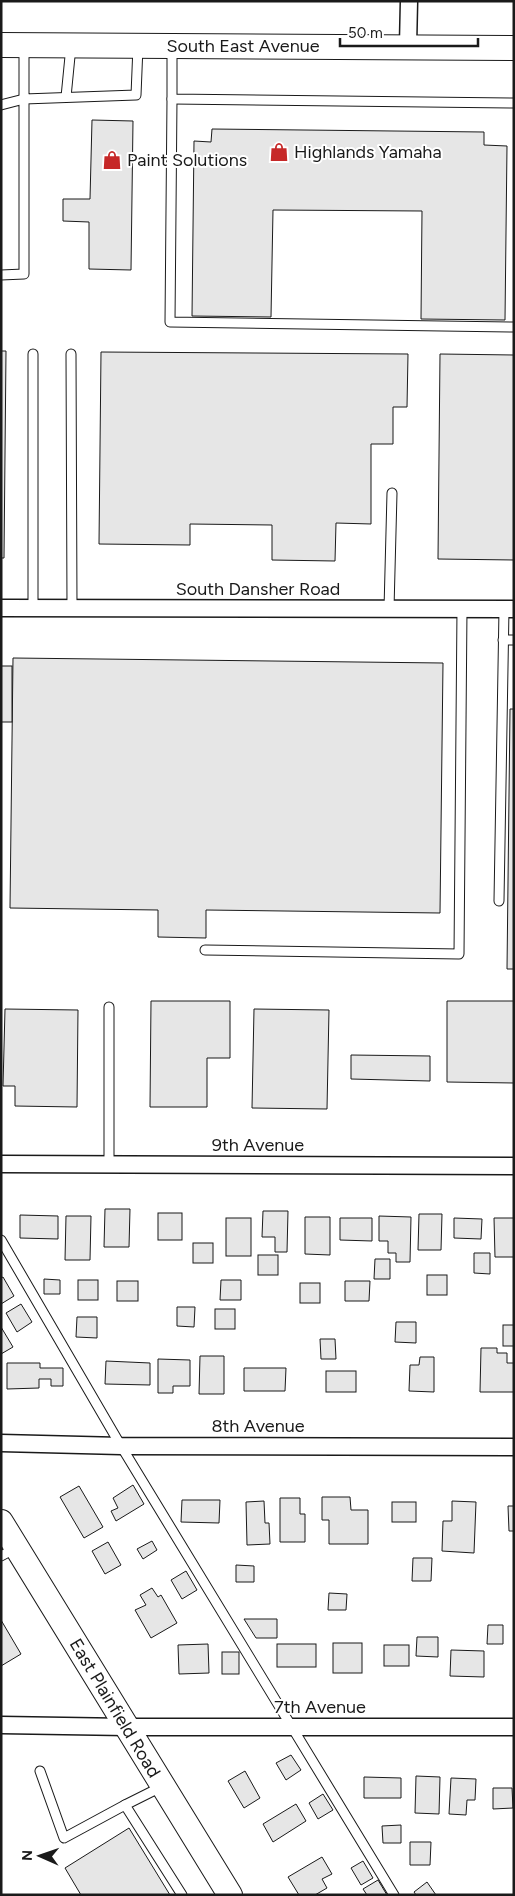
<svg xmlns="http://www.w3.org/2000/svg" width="515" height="1896" font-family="Figtree,sans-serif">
<rect width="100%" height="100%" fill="#fff"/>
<!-- building -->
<g fill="#e6e6e6" stroke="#1a1a1a">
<path d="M92,120l41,1 -2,149 -42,-1v-47l-26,-1v-22h27z"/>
<path d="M212,129l272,3v13l23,1 -2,174 -84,-1 1,-108 -149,-1 -2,107 -79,-1 2,-175 17,1z"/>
<path d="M1,351h5l-2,207h-3z"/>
<path d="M101,352l307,2 -1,53h-14v37h-22v80l-35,-1 -1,38 -63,-1v-35l-82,-1v21l-91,-1z"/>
<path d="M440,354l74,1v205l-76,-1z"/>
<path d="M13,658l430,5 -3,250 -234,-3v28l-48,-1v-27l-148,-2z"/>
<rect x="1" y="666" width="11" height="56"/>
<path d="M510,709h4v260h-7z"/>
<path d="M151,1001h79v57h-23v49h-57z"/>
<path d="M447,1001h67v82l-67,-1z"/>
<path d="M5,1009l73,1 -1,97 -62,-1v-20h-12z"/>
<path d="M254,1009l75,1 -2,99 -75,-1z"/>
<path d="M351,1055l79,1v25l-79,-2z"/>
<path d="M105,1209h25l-1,38h-25z"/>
<path d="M263,1211h25l-1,41h-12v-15h-13z"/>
<rect x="158" y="1213" width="24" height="27"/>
<path d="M419,1214h23l-1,36h-23z"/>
<path d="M20,1215l38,1v23l-38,-1z"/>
<path d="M66,1216h25l-1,44h-25z"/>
<path d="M379,1216l32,1 -1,45h-14v-9h-8v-12h-9z"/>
<path d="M305,1217h25v38l-25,-1z"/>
<rect x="226" y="1218" width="25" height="38"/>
<path d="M340,1218h32v23l-32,-1z"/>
<path d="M454,1218l28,1 -1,20 -27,-1z"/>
<path d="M494,1218h20v39h-19z"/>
<rect x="193" y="1243" width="20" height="20"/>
<path d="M474,1253h16v21l-16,-1z"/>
<rect x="258" y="1255" width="20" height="20"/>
<path d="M375,1259h15v20h-16z"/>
<rect x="427" y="1275" width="20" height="20"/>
<path d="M3,1277l11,19 -13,8v-26z"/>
<path d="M44,1279l16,1v14h-16z"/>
<rect x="78" y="1280" width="20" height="20"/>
<path d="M221,1280h20v20h-21z"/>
<rect x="117" y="1281" width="21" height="20"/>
<path d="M345,1281h25l-1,20h-24z"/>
<rect x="300" y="1283" width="20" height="20"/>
<path d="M21,1304l11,18 -15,10 -11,-19z"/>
<path d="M177,1307h18l-1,20 -17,-1z"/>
<rect x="215" y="1309" width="20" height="20"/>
<path d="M77,1317h20v21l-21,-1z"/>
<path d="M396,1322h20v21l-21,-1z"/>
<rect x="503" y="1325" width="11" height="21"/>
<path d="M1,1327l12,20 -12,7z"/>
<path d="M320,1339h15l1,20h-15z"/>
<path d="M481,1348h16v5h10v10h7v29h-34z"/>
<path d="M200,1356h24v38h-25z"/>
<path d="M420,1357h14v35l-25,-1 1,-26h9z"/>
<path d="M158,1359l32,1v26h-17v7h-15z"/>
<path d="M106,1361l44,2v22l-45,-1z"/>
<path d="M7,1363h33v5h23v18h-12v-7h-12v9l-32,1z"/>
<path d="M244,1368h42l-1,23h-41z"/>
<rect x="326" y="1371" width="30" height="21"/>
<path d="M133,1485l11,19 -28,17 -5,-10 7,-3 -5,-10z"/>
<path d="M79,1486l24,41 -19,11 -24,-41z"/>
<path d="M322,1497h28l1,13h17v34h-39v-24h-7z"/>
<path d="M280,1498h20v16h5v28h-25z"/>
<path d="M182,1500h38l-1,23 -38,-1z"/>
<path d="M264,1501l1,22h4l1,21 -23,1 -1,-43z"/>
<path d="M452,1501l24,1 -2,51 -32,-2 1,-30h9z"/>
<rect x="392" y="1502" width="24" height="20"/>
<path d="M508,1506h6v25h-5z"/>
<path d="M152,1541l5,9 -14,9 -6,-10z"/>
<path d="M108,1542l13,23 -16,9 -13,-23z"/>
<path d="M413,1558h19l-1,23h-19z"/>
<path d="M236,1565l18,1v16h-18z"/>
<path d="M186,1571l11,19 -15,9 -11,-19z"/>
<path d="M152,1588l6,9 3,-2 16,28 -26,15 -16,-28 11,-5 -6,-10z"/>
<path d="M329,1593l18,1 -1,16h-18z"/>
<path d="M244,1619h33v19h-21z"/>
<path d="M1,1620l20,34 -20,12z"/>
<path d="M488,1625h15v19h-16z"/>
<path d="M417,1637h21v20l-22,-1z"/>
<rect x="333" y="1643" width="29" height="30"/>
<path d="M208,1644l1,29 -30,1 -1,-29z"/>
<rect x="277" y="1644" width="39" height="23"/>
<rect x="384" y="1645" width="25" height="21"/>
<path d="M451,1650l33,1v26l-34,-1z"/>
<rect x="222" y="1652" width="17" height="22"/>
<path d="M291,1755l10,15 -15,10 -10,-17z"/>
<path d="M245,1771l15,27 -16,10 -16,-27z"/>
<path d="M416,1776l24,1 -1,37 -24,-1z"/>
<path d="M364,1777l37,1v20h-37z"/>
<path d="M451,1778l25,1 -1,21h-8l-1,15 -17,-1z"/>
<path d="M493,1788h19l1,20 -20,1z"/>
<path d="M323,1794l10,16 -15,9 -9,-16z"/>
<path d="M296,1804l10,17 -33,21 -10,-18z"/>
<path d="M401,1825v18h-18l-1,-17z"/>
<path d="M129,1828l41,67h-89l-16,-27z"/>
<path d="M410,1842h21l-1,23h-20z"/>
<path d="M322,1857l10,17 -10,5 5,9 -12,7h-16l-11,-18z"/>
<path d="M363,1861l10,17 -12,7 -10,-17z"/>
<path d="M378,1880l9,15h-20l-4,-6z"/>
<path d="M427,1882l9,13h-20l-2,-3z"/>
</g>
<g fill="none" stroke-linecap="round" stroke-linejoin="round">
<!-- lane casing -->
<g stroke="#1a1a1a" stroke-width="11">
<g id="lane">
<path d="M24,46v53l112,-4 2,-49"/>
<path d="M172,46v53l342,4"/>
<path d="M66,97l5,-51"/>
<path d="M172,99l-2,223 344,5"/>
<path d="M1,105l23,-6v175l-23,1"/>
<path d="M71,354l1,254"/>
<path d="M33,608v-254"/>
<path d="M389,609l3,-116"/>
<path d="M503,640h11"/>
<path d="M499,901l5,-292"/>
<path d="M205,950l254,4 3,-345"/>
<path d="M109,1007v158"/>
<path d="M1,1240l120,206 273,449"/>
<path d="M1,1556l15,-8"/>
<path d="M40,1771l24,67 61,-33 57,90"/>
<path d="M125,1805l38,-19"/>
</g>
</g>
<!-- street casing -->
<g stroke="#1a1a1a" stroke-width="19">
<g id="street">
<path d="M408,46l1,-45"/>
<path d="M1,608l513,1"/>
<path d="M1,1164l513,2"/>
<path d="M1,1443l120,3 393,1"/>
<path d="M1,1725l126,2h387"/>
</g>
</g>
<!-- secondary casing -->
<g stroke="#1a1a1a" stroke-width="26">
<g id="secondary">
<path d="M1,45l513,3"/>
<path d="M1,1522l229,373"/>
</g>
</g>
<!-- lane -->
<use href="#lane" stroke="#fff" stroke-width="9"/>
<!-- street -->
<use href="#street" stroke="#fff" stroke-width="16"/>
<!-- secondary -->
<use href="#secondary" stroke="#fff" stroke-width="24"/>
</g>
<!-- icons -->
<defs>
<g id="shop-bare" transform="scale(1.5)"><path d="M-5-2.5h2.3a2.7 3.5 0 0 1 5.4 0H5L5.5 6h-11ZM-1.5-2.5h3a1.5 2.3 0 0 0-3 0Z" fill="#c62828" stroke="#fff" stroke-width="2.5" paint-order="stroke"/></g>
</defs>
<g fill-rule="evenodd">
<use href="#shop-bare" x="279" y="152"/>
<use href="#shop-bare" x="112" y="160"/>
</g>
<g text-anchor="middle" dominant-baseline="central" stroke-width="4" stroke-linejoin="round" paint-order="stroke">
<!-- street labels -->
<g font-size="18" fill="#1a1a1a" stroke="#fff">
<text x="243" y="46">South East Avenue</text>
<text x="258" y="589">South Dansher Road</text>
<text x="258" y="1145">9th Avenue</text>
<text x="258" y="1426">8th Avenue</text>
<text x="320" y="1707">7th Avenue</text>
<text transform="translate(115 1708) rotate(59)">East Plainfield Road</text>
</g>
<!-- poi labels -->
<g font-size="18" fill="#1a1a1a" stroke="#fff" text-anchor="start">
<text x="294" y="152">Highlands Yamaha</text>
<text x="127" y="160">Paint Solutions</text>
</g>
</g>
<!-- border -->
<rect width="515" height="1896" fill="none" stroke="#1a1a1a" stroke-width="5"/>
<!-- north arrow -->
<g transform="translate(40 1856) rotate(272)" stroke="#ffffff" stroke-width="4" paint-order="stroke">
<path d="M0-4L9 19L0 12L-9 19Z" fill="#1a1a1a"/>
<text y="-8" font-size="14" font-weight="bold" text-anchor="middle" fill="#1a1a1a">N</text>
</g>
<!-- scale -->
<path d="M340 38v8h138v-8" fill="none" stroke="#1a1a1a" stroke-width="2.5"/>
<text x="348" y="38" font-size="15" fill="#1a1a1a" stroke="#ffffff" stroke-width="4" paint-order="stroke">50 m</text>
</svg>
